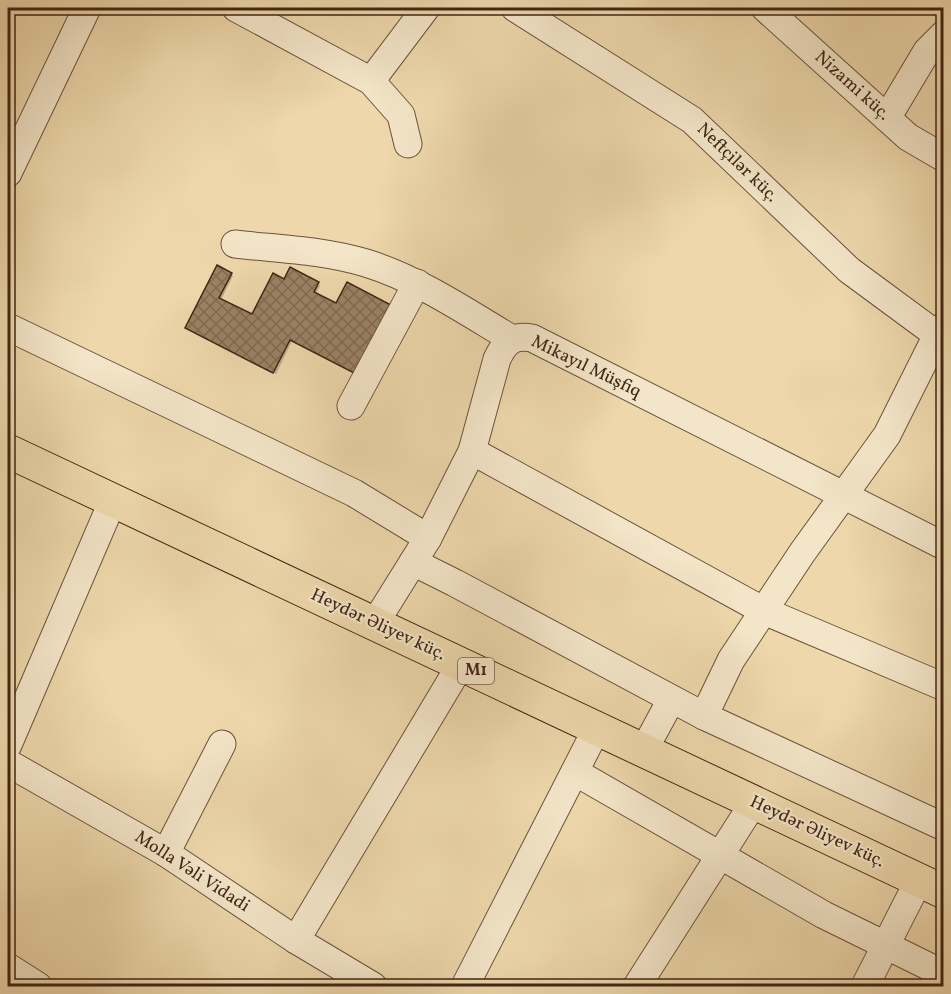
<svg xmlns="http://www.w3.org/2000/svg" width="951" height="994" font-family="Vollkorn,serif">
<defs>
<pattern id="building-cross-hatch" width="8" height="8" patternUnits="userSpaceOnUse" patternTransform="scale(1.5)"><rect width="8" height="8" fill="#9a8263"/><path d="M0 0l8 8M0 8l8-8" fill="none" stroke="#7f6a50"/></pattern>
</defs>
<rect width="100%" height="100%" fill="#edd7ab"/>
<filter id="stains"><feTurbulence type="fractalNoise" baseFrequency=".00333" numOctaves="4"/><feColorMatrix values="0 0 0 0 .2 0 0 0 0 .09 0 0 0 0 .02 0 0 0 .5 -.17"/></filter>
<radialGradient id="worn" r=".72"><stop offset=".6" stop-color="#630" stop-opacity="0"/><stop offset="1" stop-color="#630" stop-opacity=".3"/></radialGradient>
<!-- shadow -->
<path fill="#0003" d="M231,274l2,2 -12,24 31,16 32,-35 34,3 2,2 -4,8 21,11 54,1 -99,35 -16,33 -89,-46z"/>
<!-- building -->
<path fill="url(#building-cross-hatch)" stroke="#412615" stroke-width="1.5" d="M217,265l15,8 -13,25 33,16 21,-41 11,6 6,-12 29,15 -5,10 22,11 11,-21 44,23 -35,69 -66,-34 -17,33 -88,-45z"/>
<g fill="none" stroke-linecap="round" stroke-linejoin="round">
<!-- minor casing -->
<g stroke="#6c523a" stroke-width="29">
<g id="minor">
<path d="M236,8l135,73 30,34 7,29"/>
<path d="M515,8l177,112 157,150 95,70"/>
<path d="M765,8l143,129 36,21"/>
<path d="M371,81l55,-73"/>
<path d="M887,118l40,-67 17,-17"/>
<path d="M8,173l79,-165"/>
<path d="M235,244c44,5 88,6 131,19 52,16 99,48 146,76"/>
<path d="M8,327l346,166 74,45"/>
<path d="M351,406l66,-123"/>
<path d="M472,451l292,160 180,76"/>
<path d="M413,562l42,21 249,133 240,111"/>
<path d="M375,623l53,-85 44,-87 25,-92c8,-17 15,-24 35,-21l412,208"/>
<path d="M704,716l27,-56 71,-107 85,-118 50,-100 7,-9"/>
<path d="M8,745l105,-245"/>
<path d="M644,750l27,-50"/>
<path d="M8,763l158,90 130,87 77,46"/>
<path d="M575,772l249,143 120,59"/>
<path d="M166,853l56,-109"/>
<path d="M296,940l165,-276"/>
<path d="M8,967l30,19"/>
<path d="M465,986l132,-258"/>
<path d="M637,986l117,-184"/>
<path d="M865,986l54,-106"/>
</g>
</g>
<!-- major casing -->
<g stroke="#412615" stroke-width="35">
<path id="major" d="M8,451l936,441"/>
</g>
<!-- minor -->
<use href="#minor" stroke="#f3e5c8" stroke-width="27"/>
<!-- major -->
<use href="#major" stroke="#edd7ab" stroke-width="33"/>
</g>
<g text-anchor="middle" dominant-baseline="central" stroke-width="4.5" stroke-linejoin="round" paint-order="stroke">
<!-- shield labels -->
<rect fill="#f3e5c8" stroke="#765f4b" stroke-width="1.5" x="458" y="658" width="36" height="26" rx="4.5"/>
<g font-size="16" font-weight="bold" fill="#412615">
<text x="476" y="671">M1</text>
</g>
<!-- street labels -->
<g font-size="18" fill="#412615" stroke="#f3e5c8">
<text transform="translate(852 86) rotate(42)">Nizami küç.</text>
<text transform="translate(737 163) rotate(44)">Neftçilər küç.</text>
<text transform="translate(586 367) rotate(26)">Mikayıl Müşfiq</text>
<text transform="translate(378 625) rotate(25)">Heydər Əliyev küç.</text>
<text transform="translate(817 832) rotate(25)">Heydər Əliyev küç.</text>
<text transform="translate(192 872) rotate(33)">Molla Vəli Vidadi</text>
</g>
</g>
<!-- margin -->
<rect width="951" height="994" fill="none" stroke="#edd7ab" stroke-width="30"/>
<rect x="9" y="9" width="933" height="976" fill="none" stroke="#412615" stroke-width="3"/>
<rect x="15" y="15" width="921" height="964" fill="none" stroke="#412615" stroke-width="1.5"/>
<rect width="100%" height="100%" filter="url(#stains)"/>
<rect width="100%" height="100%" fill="url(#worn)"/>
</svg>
